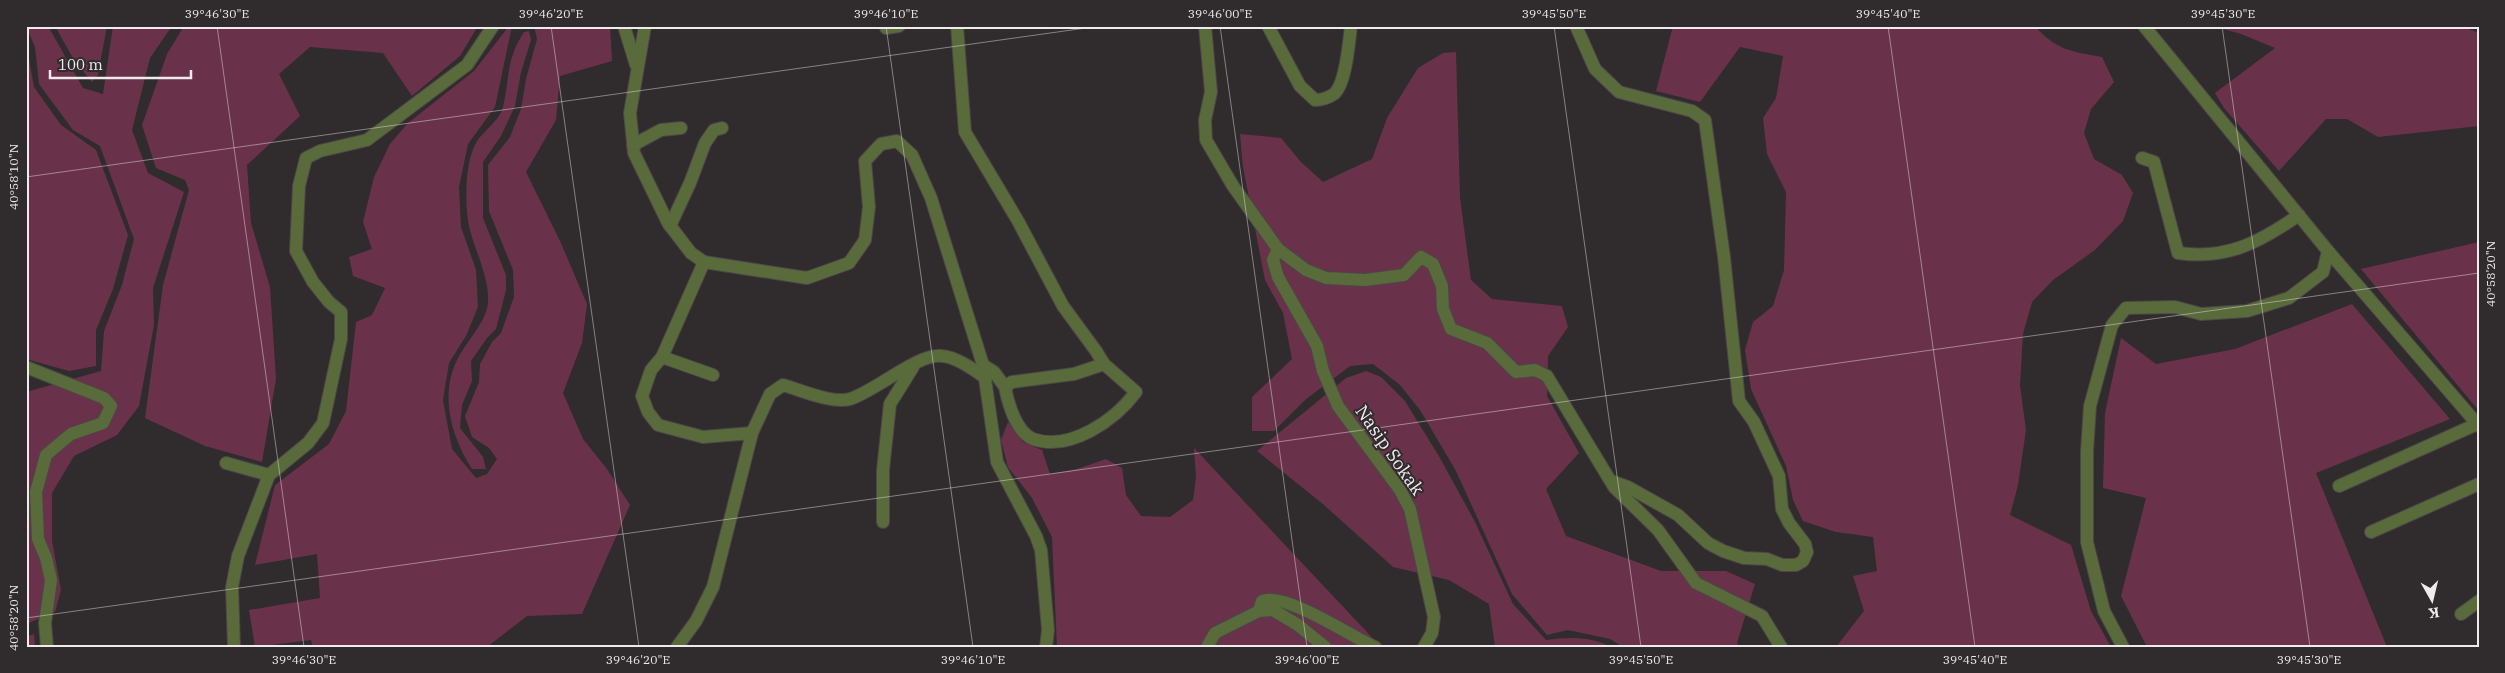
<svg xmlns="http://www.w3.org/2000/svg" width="2505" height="673" font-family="'IBM Plex Serif',serif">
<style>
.green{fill:#6a324a}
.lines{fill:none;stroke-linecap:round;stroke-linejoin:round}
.minor-casing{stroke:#4b4648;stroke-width:14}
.minor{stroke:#596a3b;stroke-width:12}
.ticks{fill:none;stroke:#efebec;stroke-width:1;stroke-opacity:0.45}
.labels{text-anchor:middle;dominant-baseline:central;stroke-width:4;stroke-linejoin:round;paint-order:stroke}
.street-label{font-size:18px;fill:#efebec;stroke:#302b2d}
.neatline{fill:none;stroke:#efebec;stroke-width:2}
.ticks-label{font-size:12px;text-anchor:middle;fill:#efebec}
</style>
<rect width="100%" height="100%" fill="#302b2d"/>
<g class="green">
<polygon points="26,26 48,26 83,88 103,94 113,26 172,26 150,58 132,130 148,173 184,192 153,288 154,325 139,406 117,435 74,456 52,493 52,541 61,590 55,612 26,624 26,392 101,371 104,331 122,285 134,239 100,146 73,130 39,84 35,47"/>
<polygon points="55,26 107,26 98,75 92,82 74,60"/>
<polygon points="184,26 478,26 460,56 412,96 383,53 310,47 279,74 300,116 247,165 251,223 270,287 276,379 262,462 205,446 145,418 163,285 189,190 185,180 156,168 142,125 167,54"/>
<polygon points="509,26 512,26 495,107 468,144 459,187 461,227 476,270 478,307 466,336 449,363 443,400 452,449 476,478 487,474 497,459 489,448 472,437 465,416 479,382 480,364 492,342 501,333 514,297 513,270 489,211 488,165 510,137 521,109 526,79 537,39 534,26 610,26 612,61 560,76 556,120 526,172 560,241 587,304 582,343 563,393 583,439 607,469 630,505 582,614 527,616 487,647 313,647 311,640 255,647 249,610 320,598 317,554 255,565 275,485 329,444 346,411 356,322 372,315 385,288 353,276 349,257 372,249 363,222 374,177 390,144 408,123 474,71"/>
<path d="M1673,26H2035C2055,50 2074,52 2102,57L2114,82L2091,109L2084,133L2094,159L2122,175L2133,193L2123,221L2095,250L2053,280L2032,302L2023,334L2020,385L2026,430L2018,485L2010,515L2071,545L2091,611L2111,647H1836L1864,611L1853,576L1877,571L1873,537L1836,532L1803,521L1793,500L1786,466L1751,389L1745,350L1753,322L1773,306L1784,270L1786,192L1767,154L1763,118L1776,98L1783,56L1740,47L1700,102L1656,91Z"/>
<polygon points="2213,26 2461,26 2479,33 2479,126 2378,137 2347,119 2326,119 2279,171 2224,108 2215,93 2275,48 2241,34"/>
<path d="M529,31L531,40L521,72L515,106L501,136L483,162V218L506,275V290L496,329L487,338L471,361L472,381L462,405L460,428L483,457L486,469H472C451,437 439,394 458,358C467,341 487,321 488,302C490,277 472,245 468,221C465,200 465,162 476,143C483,131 500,120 503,107C510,77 506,59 524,32Z"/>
<polygon points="26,42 34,87 61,125 96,150 128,235 113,289 96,330 96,366 69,371 26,359"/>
<polygon points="1456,52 1460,198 1471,280 1492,299 1562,306 1568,327 1548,356 1547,396 1579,453 1546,489 1566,536 1661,571 1726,571 1755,584 1737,643 1739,647 1623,647 1610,639 1568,630 1547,635 1512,594 1456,471 1420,410 1400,385 1373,364 1350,366 1305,400 1274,431 1252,431 1252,397 1292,359 1283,313 1265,280 1243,167 1240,134 1281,138 1301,162 1323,182 1372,159 1387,118 1418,68 1443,53"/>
<polygon points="2479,242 2479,411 2361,269"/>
<polygon points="2352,304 2450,419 2316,473 2387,647 2147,647 2121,596 2146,498 2103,488 2105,413 2121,338 2156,364 2235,349"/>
<path d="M1366,371L1381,377L1405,401L1440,458L1475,522L1513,604L1546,640C1568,637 1591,636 1611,647H1495L1489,604L1449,580L1393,567L1324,505L1257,451L1346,378Z"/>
<polygon points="1008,422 1023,442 1042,450 1050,474 1077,469 1106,459 1122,468 1126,495 1141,516 1170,517 1193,500 1196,478 1194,448 1381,647 1057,647 1052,537 1032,498 1008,467 1001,440"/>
<polygon points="34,634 35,647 26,647 26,637"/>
</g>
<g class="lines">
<g class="minor-casing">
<g id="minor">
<polyline points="624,26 636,65"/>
<polyline points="645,26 630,113 634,153 668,223 691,253 704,262 807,278 849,263 865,240 869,207 865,161 881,144 897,141 912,155 931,198 983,365 997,462 1036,536 1041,550 1048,630 1046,647"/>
<polyline points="957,26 965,132 1018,221 1063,306 1096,351 1104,364"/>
<polyline points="1205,26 1211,92 1205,120 1206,140 1233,186 1278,249 1273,260 1278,277 1317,346 1323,371 1338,406 1400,490 1410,509 1434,617 1432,633 1424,647"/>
<path d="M1268,26L1300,86L1315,100C1322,100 1328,98 1334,94C1346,84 1349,42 1351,26"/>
<polyline points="1576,26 1595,69 1619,92 1692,111 1705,120 1724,257 1739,401 1754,422 1779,476 1782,509 1789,523 1805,544 1807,552 1803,561 1796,565 1782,565 1767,559 1744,558 1723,551 1708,543 1678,515 1628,487 1611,481"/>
<polyline points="886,28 899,26"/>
<polyline points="633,145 661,130 681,128"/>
<path d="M2142,158L2154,162L2178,253C2227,260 2260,242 2299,215"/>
<polyline points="670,226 690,183 705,143 714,130 722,128"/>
<polyline points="1278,249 1306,270 1326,278 1365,280 1404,275 1421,257 1433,264 1442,286 1443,309 1451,329 1487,343 1516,372 1535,370 1547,376 1614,487 1658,530 1696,583 1762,616 1781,647"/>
<polyline points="2328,251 2479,426"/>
<polyline points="662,357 713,375"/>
<path d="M983,365L994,372L1005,387L1012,382L1074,374L1104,364L1136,392C1115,420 1070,452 1033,439C1016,432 1008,403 1005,387"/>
<polyline points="26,367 104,398 111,406 103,423 71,434 46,455 36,492 38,539 46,558 51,580 45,623 47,647"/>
<path d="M752,433L770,394L783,385C801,390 832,404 850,399C876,391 918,353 942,356C957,357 974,370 986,378"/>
<polyline points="226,463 269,475"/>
<polyline points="2339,486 2477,424"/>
<polyline points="883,522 883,470 890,404 913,367"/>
<polyline points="2371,532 2479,484"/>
<path d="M1259,611L1262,601C1286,592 1350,636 1375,647"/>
<polyline points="2461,614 2479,601"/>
<polyline points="234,647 232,587 238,556 269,475 308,443 323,423 341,339 341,312 329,302 313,282 296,251 299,186 306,158 320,151 367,140 467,65 493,26"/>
<polyline points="677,647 696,621 713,587 752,433 703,437 658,425 648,412 642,396 651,370 662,357 704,262"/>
<polyline points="1207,647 1215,633 1259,611 1273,610 1298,625 1325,647"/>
<polyline points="2123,647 2104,611 2087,542 2087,451 2090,406 2112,325 2126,308 2175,307 2201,314 2247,311 2289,298 2323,272 2328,251 2144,26"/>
</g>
</g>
<use href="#minor" class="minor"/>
</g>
<path class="ticks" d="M217,26L304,647M551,26L639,647M886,26L973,647M1220,26L1307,647M1554,26L1641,647M1888,26L1975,647M2222,26L2310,647M26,177L1100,26M26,618L2479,273"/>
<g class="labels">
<g class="street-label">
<text transform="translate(1390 450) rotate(55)">Nasip Sokak</text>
</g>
</g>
<rect width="2505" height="673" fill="none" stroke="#302b2d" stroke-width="55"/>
<g transform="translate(2432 600) rotate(172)" stroke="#302b2d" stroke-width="4" paint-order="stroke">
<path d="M0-4L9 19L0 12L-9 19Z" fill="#efebec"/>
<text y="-8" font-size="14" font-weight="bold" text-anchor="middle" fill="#efebec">K</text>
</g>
<path d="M50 70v8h141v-8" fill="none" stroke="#efebec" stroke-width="2.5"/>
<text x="58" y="70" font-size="15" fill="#efebec" stroke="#302b2d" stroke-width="4" paint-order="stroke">100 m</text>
<rect x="28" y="28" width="2450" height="618" class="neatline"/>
<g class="ticks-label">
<text x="217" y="18">39°46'30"E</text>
<text x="551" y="18">39°46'20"E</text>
<text x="886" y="18">39°46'10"E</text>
<text x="1220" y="18">39°46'00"E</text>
<text x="1554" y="18">39°45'50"E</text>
<text x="1888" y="18">39°45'40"E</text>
<text x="2223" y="18">39°45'30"E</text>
<text transform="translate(14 177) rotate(-90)" y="4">40°58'10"N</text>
<text transform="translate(2491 274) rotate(-90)" y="4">40°58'20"N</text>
<text transform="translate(14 618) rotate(-90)" y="4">40°58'20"N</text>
<text x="304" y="664">39°46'30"E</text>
<text x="638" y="664">39°46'20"E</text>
<text x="973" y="664">39°46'10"E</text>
<text x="1307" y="664">39°46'00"E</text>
<text x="1641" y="664">39°45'50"E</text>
<text x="1975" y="664">39°45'40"E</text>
<text x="2309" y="664">39°45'30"E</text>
</g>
</svg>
